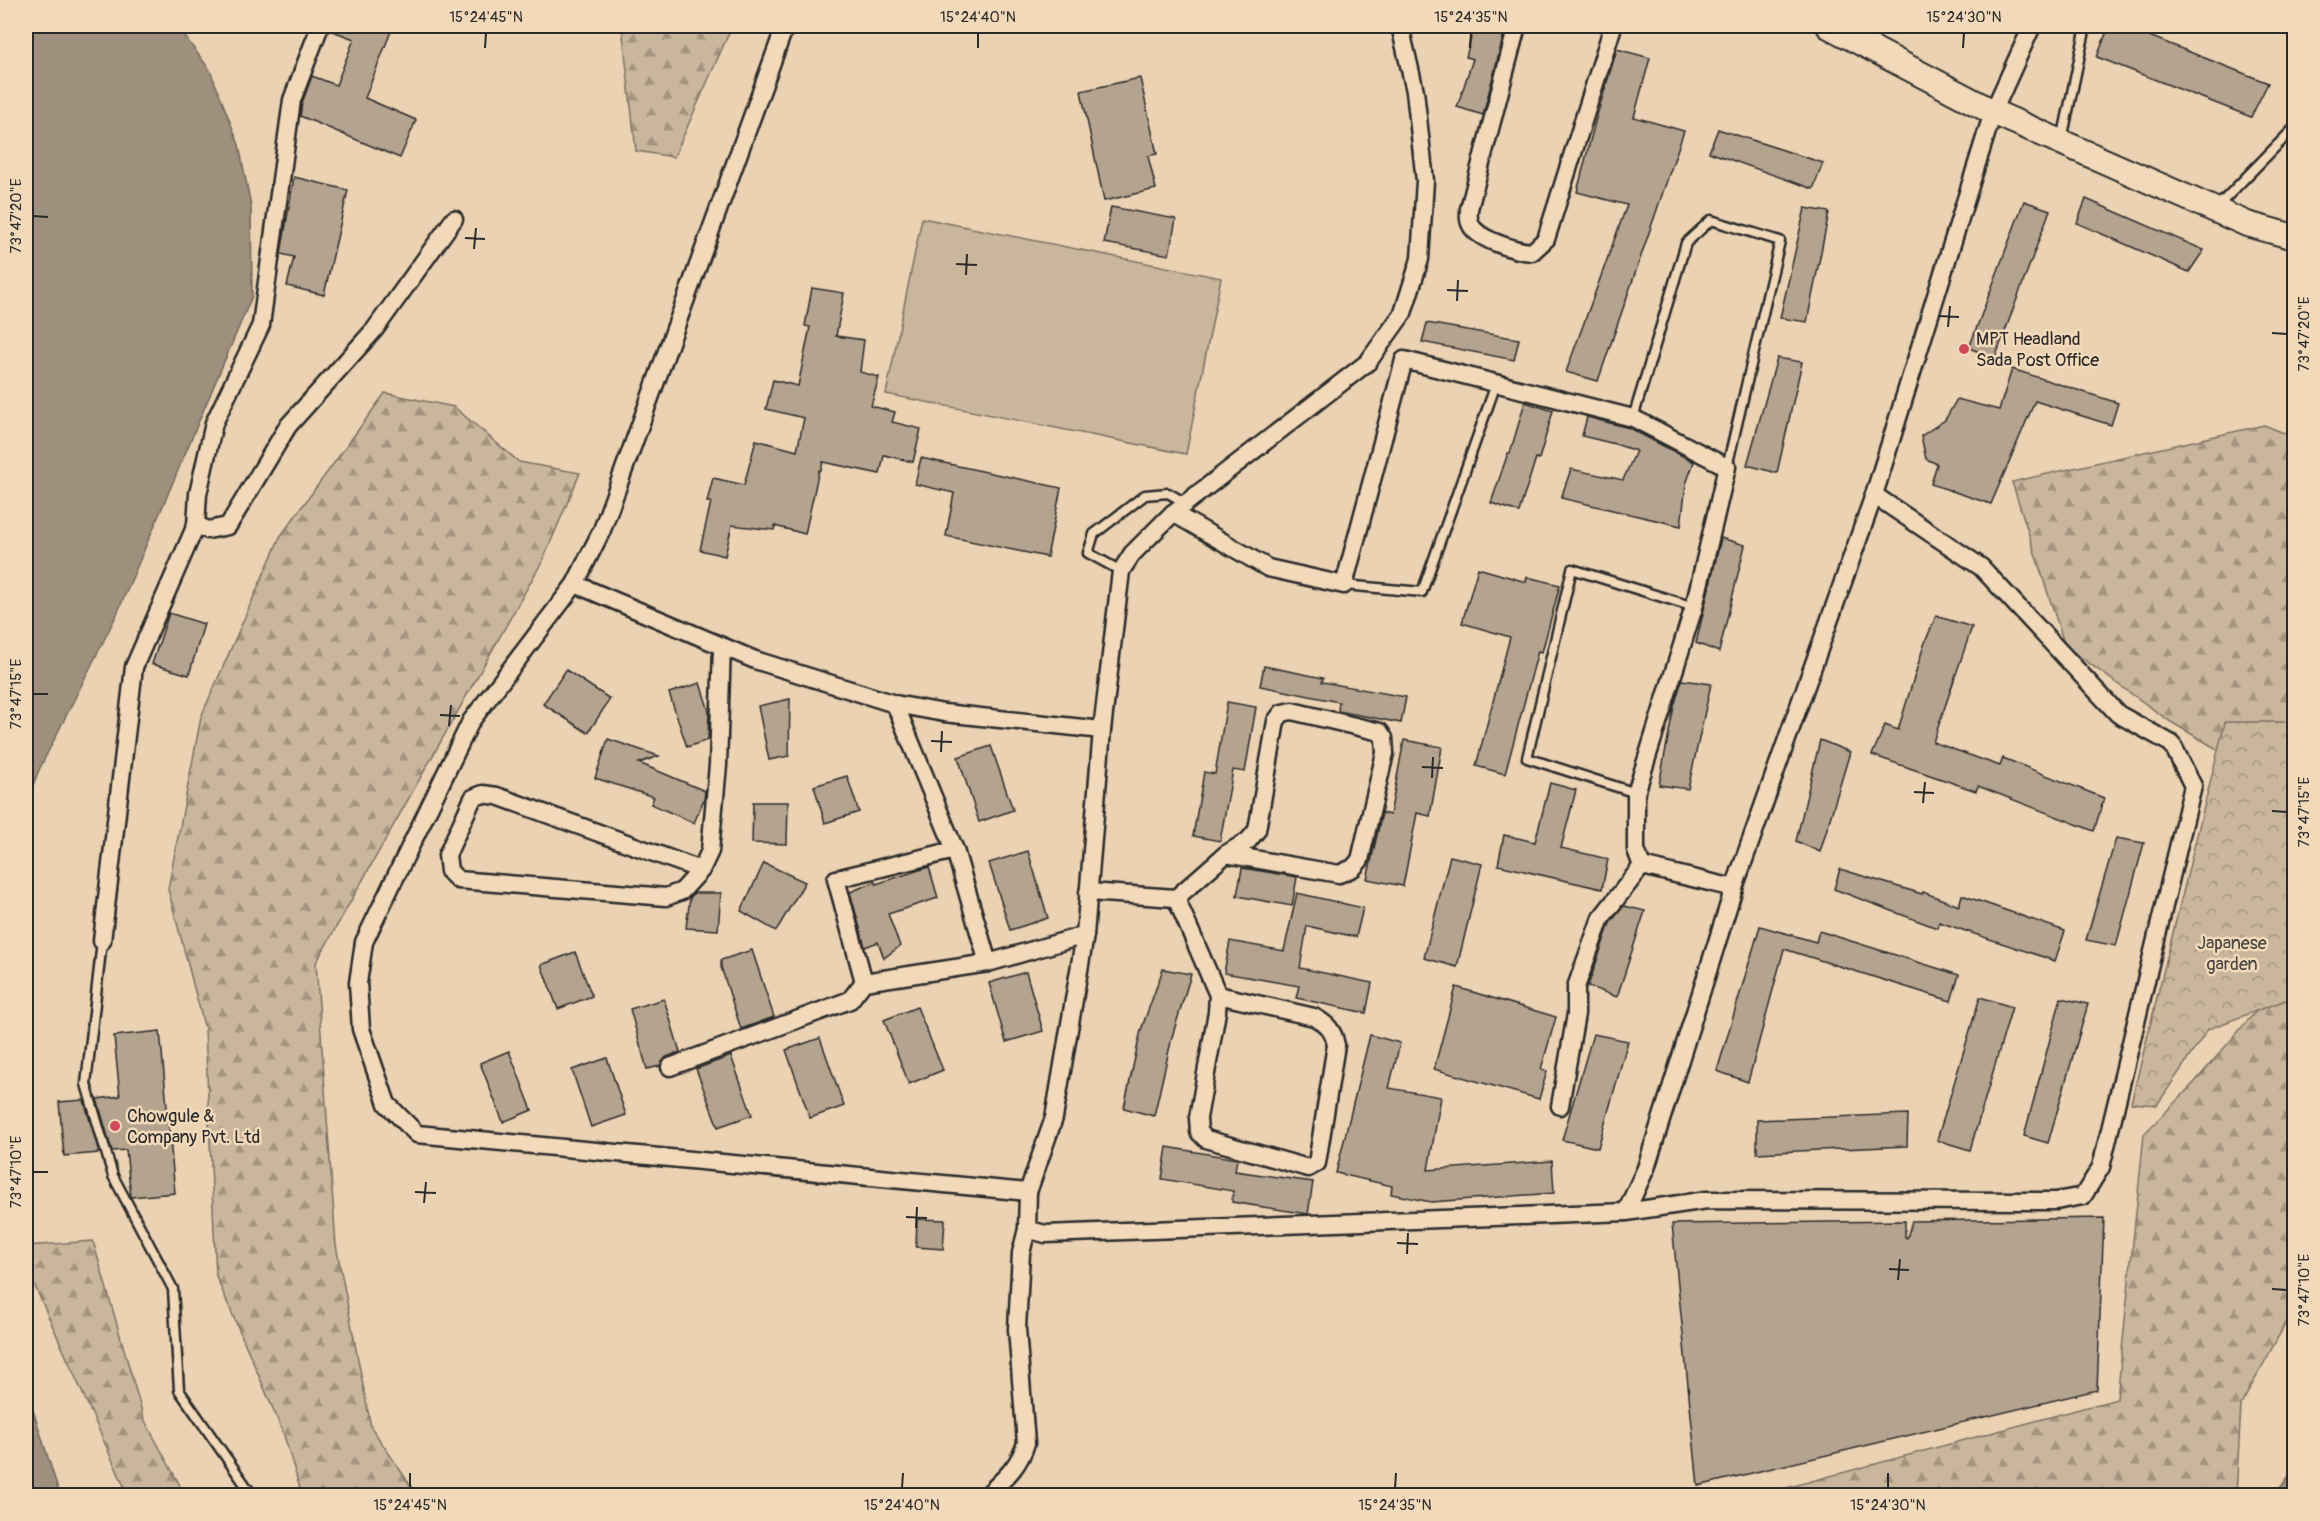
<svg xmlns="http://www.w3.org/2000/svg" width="2320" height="1521" font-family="Pangolin,sans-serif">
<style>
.forest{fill:url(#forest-firs);stroke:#7a7064;stroke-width:1.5}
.park{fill:url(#park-crowns);stroke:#7a7064;stroke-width:1.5}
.pitch{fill:#cab69c;stroke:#7a7064;stroke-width:1.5}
.water{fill:#9e907d;stroke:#70685c;stroke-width:1.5}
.building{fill:#b4a38e;stroke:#2b2b2b;stroke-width:1.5}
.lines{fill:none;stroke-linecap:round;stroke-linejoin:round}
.lane-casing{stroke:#2b2b2b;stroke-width:13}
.street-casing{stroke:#2b2b2b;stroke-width:21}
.secondary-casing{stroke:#2b2b2b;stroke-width:28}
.lane{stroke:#f2d9b9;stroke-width:8}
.street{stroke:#f2d9b9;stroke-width:16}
.secondary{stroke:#f2d9b9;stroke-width:24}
.ticks{fill:none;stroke:#2b2b2b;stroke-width:2}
.poi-dot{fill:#d1495b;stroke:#f2d9b9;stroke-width:2}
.labels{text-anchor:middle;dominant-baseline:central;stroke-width:5;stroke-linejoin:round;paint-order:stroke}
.poi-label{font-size:18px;fill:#2b2b2b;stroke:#f2d9b9;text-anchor:start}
.park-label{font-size:18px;fill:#4b4742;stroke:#f2d9b9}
.neatline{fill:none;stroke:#2b2b2b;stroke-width:2}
.ticks-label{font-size:15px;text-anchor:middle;fill:#2b2b2b}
</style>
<defs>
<pattern id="forest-firs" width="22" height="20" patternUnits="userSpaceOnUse" patternTransform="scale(1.5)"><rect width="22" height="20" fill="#cab69c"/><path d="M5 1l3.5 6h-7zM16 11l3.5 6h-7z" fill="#a4947f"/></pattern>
<pattern id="park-crowns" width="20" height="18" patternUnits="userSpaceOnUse" patternTransform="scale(1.5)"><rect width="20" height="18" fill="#cab69c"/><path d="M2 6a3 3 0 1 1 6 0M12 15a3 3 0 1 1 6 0" fill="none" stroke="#a4947f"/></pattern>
</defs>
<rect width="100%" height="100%" fill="#ead2b3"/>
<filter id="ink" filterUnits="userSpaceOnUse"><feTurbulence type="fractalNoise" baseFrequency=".0167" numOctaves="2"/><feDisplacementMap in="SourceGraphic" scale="12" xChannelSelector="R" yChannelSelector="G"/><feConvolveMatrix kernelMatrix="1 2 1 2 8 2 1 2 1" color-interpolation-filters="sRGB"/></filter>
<g filter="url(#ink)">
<g class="forest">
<polygon points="622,26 732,26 674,157 636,151"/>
<polygon points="385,393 454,407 519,462 580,473 543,560 316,963 336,1245 371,1427 417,1495 302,1495 283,1432 216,1276 205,1029 168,889 201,717 280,537"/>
<polygon points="2264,425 2294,437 2294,788 2280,786 2171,722 2065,646 2012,482"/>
<polygon points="2294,978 2294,1308 2241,1405 2236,1495 1756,1496 2117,1399 2144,1134 2194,1083 2282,981"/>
<polygon points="93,1241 144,1419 185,1495 128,1495 26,1266 26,1246"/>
</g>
<polygon class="park" points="2225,722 2294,722 2294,997 2208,1029 2157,1105 2131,1103"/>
<polygon class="pitch" points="922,218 1221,278 1186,454 886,394"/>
<g class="water">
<polygon points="26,26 177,26 210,70 239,145 251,206 252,296 117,614 39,770 26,803"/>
<polygon points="26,1388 58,1489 61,1495 26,1495"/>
<polygon points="2294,1469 2294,1495 2275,1495"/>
</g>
<g class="building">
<polygon points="330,26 393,26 365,98 416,120 400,158 300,116 302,103 312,76 336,85 354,39 330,30"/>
<polygon points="1474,26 1506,26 1483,115 1457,107 1473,59 1466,57"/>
<polygon points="2109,26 2124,26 2268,83 2251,117 2097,57"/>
<polygon points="1617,49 1650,58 1634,117 1684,131 1598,381 1566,372 1627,205 1577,192 1595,122"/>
<polygon points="1140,78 1157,154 1148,156 1156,189 1104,201 1081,91"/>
<polygon points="1718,129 1823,163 1813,189 1709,152"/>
<polygon points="294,177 348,190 324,295 287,286 294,257 281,254"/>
<polygon points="2086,199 2204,250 2189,272 2077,223"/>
<polygon points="2024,201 2050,210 1995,358 1969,348"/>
<polygon points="1111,207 1176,219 1169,255 1104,243"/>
<polygon points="1805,208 1829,212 1807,322 1780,318"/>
<polygon points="812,288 844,293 836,336 864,340 860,372 879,377 871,406 895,412 892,422 921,429 913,462 884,455 880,474 823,462 821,470 819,470 805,534 775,526 774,530 732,525 725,556 700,550 711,502 707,502 713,478 744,485 756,440 797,451 804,418 766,409 773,380 798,386 810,327 805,326"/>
<polygon points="1427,323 1519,339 1514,360 1422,342"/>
<polygon points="1777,358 1802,362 1777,473 1747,465"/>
<polygon points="2012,369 2118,403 2111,425 2035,401 1991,504 1931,484 1937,464 1926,459 1921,436 1945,420 1957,399 1999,410"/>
<polygon points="1525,402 1553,411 1539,459 1536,458 1519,512 1491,503 1508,453 1510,453"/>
<polygon points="1587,417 1629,428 1694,462 1686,484 1681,526 1561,498 1571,469 1623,480 1636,451 1615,444 1582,436"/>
<polygon points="921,458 1061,488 1047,557 946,536 954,493 915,484"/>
<polygon points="1721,538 1745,545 1719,652 1696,643"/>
<polygon points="1478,568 1526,582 1527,577 1560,585 1542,652 1538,651 1505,774 1476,766 1510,637 1462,623"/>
<polygon points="169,613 204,624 189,675 152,664"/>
<polygon points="1936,616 1972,627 1933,742 2000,766 2003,758 2104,798 2094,831 1978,786 1976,791 1872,755 1885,725 1898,730 1924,645"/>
<polygon points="1264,666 1323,678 1322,682 1406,697 1401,723 1338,711 1339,702 1260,686"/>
<polygon points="566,670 610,699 588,733 543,704"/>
<polygon points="1682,680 1711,684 1688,789 1659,785 1674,706"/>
<polygon points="700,683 709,711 708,740 687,747 669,693"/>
<polygon points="790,699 789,756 769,760 758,706"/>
<polygon points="1227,702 1256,707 1245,772 1233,770 1220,841 1193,836 1204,772 1215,774"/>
<polygon points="608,739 659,756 639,763 705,791 704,799 694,823 651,804 654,797 595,778"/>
<polygon points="1404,740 1442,747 1430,816 1417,813 1403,886 1367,879 1382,813 1390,815"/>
<polygon points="1820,740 1850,752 1820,852 1796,841"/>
<polygon points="991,746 1013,810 979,822 958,757"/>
<polygon points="847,776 859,812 825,823 814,786"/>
<polygon points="1550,783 1576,790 1561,848 1608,859 1602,889 1498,865 1504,835 1535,842"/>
<polygon points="753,802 788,802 787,844 752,843"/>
<polygon points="2116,838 2144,843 2116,946 2086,940"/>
<polygon points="1028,851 1048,918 1010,930 989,863"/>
<polygon points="1450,856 1482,864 1457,967 1424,958"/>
<polygon points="764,863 805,882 776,931 741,911"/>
<polygon points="929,867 938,898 888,914 900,946 884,958 878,942 865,947 850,892 875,882 876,884"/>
<polygon points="1242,868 1297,877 1292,906 1237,896"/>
<polygon points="1840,869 1922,894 1923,892 1959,906 1962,895 2065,931 2055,961 1939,922 1937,928 1834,889"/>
<polygon points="694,893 721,893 718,930 686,928 690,898"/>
<polygon points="1297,893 1363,908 1356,937 1307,926 1300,968 1372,983 1366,1013 1296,998 1299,986 1224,973 1230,941 1284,951"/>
<polygon points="1624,906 1645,911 1617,997 1588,986 1610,923"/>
<polygon points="1760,926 1816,942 1819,931 1959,975 1951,1001 1784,949 1748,1082 1717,1071"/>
<polygon points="752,950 774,1017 741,1029 721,967 721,960"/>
<polygon points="575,952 592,996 558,1009 541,965"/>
<polygon points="1163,969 1191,974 1172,1037 1154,1116 1124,1108 1141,1030"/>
<polygon points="1026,972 1043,1031 1006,1042 989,983"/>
<polygon points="1456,987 1556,1017 1541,1069 1547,1071 1539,1099 1434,1069"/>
<polygon points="1980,997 2012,1007 1970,1150 1937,1140"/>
<polygon points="2061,998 2088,1004 2048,1143 2024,1136"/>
<polygon points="664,999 680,1052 666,1057 660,1066 647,1069 630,1009"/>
<polygon points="917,1007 943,1070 909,1084 884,1020"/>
<polygon points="160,1031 175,1193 131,1197 126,1150 112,1151 97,1099 120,1096 114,1036"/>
<polygon points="1593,1034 1628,1041 1598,1148 1562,1140"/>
<polygon points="1370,1035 1400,1043 1389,1088 1441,1097 1428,1170 1552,1161 1554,1193 1431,1202 1391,1194 1392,1186 1336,1173"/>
<polygon points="820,1038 844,1106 810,1118 786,1050"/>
<polygon points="509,1051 532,1110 503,1122 480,1063"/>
<polygon points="731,1056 752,1115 718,1127 696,1069"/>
<polygon points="607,1058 626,1115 591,1127 572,1070"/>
<polygon points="84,1100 99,1153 64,1156 59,1102"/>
<polygon points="1908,1114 1907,1146 1757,1153 1757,1120"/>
<polygon points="1167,1147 1237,1159 1235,1171 1313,1182 1308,1214 1232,1202 1233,1191 1162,1179"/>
<polygon points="2104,1218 2097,1390 1698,1486 1672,1224 1905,1221 1905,1237 1907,1238 1912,1221"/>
<polygon points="917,1219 945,1220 943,1249 916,1247"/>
</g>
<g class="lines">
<g class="lane-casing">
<g id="lane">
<polyline points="2291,26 2294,33"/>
<polyline points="2062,140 2086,26"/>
<polyline points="2217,207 2294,128"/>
<polyline points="1633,418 1686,243 1711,220 1780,241 1727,467"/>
<polyline points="1121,571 1088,553 1094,534 1145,495 1168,493 1186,503"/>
<polyline points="1344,585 1422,592 1496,384"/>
<polyline points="1636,793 1527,758 1572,569 1694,607"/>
<polyline points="102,941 86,1084 113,1176 173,1289 179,1390 253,1496"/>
</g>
</g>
<g class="street-casing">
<g id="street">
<polyline points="320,26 292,100 261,325 214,423 198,494 196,525 208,530 228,526 288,426 375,329 454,219"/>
<polyline points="785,26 602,530 575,584 471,721 364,942 358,983 361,1029 387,1104 417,1134 1028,1192"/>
<path d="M1517,26L1469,209C1469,213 1468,219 1470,223C1475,239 1516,251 1532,252L1546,239L1613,26"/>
<polyline points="1173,513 1268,568 1344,585 1404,360 1633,418 1727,467 1694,607 1636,793 1636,850 1642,866"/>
<polyline points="575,584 755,660 895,704"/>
<polyline points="1642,866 1734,888"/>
<polyline points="701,870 497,796 483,794 473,798 447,855 449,871 458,880 666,897 682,891 701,870 710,851 718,765 722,647"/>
<polyline points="1088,892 1176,898 1226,854 1248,841 1257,830 1276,721 1282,713 1292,711 1380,732 1384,738 1385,753 1360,860 1353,868 1339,874 1226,854"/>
<path d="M1176,898L1218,995L1217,1012L1198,1118L1199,1132L1206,1139L1308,1168L1317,1163L1336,1045C1333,1030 1327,1024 1314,1017L1218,995"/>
<polyline points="102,941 134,667 196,525"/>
<polyline points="988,963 955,850 895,704 944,713 1102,730"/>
<polyline points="864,982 836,879 955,850"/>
<polyline points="670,1067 850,1000 864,982 988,963 1085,935"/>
<polyline points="1560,1106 1576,1014 1576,987 1601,918 1642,866"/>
<polyline points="1626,1212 1646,1168 1734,888 1874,495 1993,112 2032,26"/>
<polyline points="1027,1229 1045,1234 1626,1212 1707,1200 2056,1201 2083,1196 2101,1167 2193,786 2172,744 2118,714 1981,567 1874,495"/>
<path d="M986,1496C1004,1479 1019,1467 1026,1443L1017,1329L1021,1253L1027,1229L1028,1192L1054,1118L1085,935L1102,730L1121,571L1132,554L1173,513L1368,362L1403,313L1420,259L1425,181L1415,91L1400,26"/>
</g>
</g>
<g class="secondary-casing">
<polyline id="secondary" points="1829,26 1993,112 2247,224 2294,237"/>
</g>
<use href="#lane" class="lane"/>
<use href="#street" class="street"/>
<use href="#secondary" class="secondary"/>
</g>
</g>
<path class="ticks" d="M485,48L486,33M978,48V33M1470,48L1471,33M1963,48L1964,33M33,216L48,217M465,238L485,239M474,249L476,228M956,264L977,265M966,275L967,254M1447,290L1468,291M1457,301L1458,280M1938,316L1959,317M1948,327L1950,306M2272,333L2287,334M33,694H48M440,715L460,716M449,726L451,705M931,741L952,742M941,752L942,731M1422,767L1443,768M1432,778L1433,757M1914,792L1934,793M1923,803L1925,782M2272,811L2287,812M33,1172H48M415,1192L436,1193M424,1203L426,1182M906,1217L927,1218M916,1228L917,1207M1397,1243L1418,1244M1407,1254L1408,1233M1889,1269L1909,1270M1898,1280L1900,1259M2272,1289L2287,1290M410,1488V1473M902,1488L903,1473M1395,1488L1396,1473M1888,1488V1473"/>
<g class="poi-dot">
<circle cx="1964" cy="349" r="6"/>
<circle cx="115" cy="1126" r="6"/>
</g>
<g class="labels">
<g class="poi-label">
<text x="1976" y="339">MPT Headland<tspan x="1976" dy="21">Sada Post Office</tspan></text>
<text x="127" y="1116">Chowgule &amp;<tspan x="127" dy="21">Company Pvt. Ltd</tspan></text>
</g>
<g class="park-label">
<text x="2232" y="943">Japanese<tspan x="2232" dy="21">garden</tspan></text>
</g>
</g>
<rect width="2320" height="1521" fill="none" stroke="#f2d9b9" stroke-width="66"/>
<rect x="33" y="33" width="2254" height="1455" class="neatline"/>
<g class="ticks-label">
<text x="486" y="22">15°24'45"N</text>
<text x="978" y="22">15°24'40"N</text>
<text x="1471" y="22">15°24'35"N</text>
<text x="1964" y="22">15°24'30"N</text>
<text transform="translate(16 216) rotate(-90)" y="5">73°47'20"E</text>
<text transform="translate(2304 334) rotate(-90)" y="5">73°47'20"E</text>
<text transform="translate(16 694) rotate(-90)" y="5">73°47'15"E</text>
<text transform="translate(2304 812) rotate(-90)" y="5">73°47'15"E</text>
<text transform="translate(16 1172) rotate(-90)" y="5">73°47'10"E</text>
<text transform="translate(2304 1290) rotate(-90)" y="5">73°47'10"E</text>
<text x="410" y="1510">15°24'45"N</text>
<text x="902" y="1510">15°24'40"N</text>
<text x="1395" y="1510">15°24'35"N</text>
<text x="1888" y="1510">15°24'30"N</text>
</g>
</svg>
